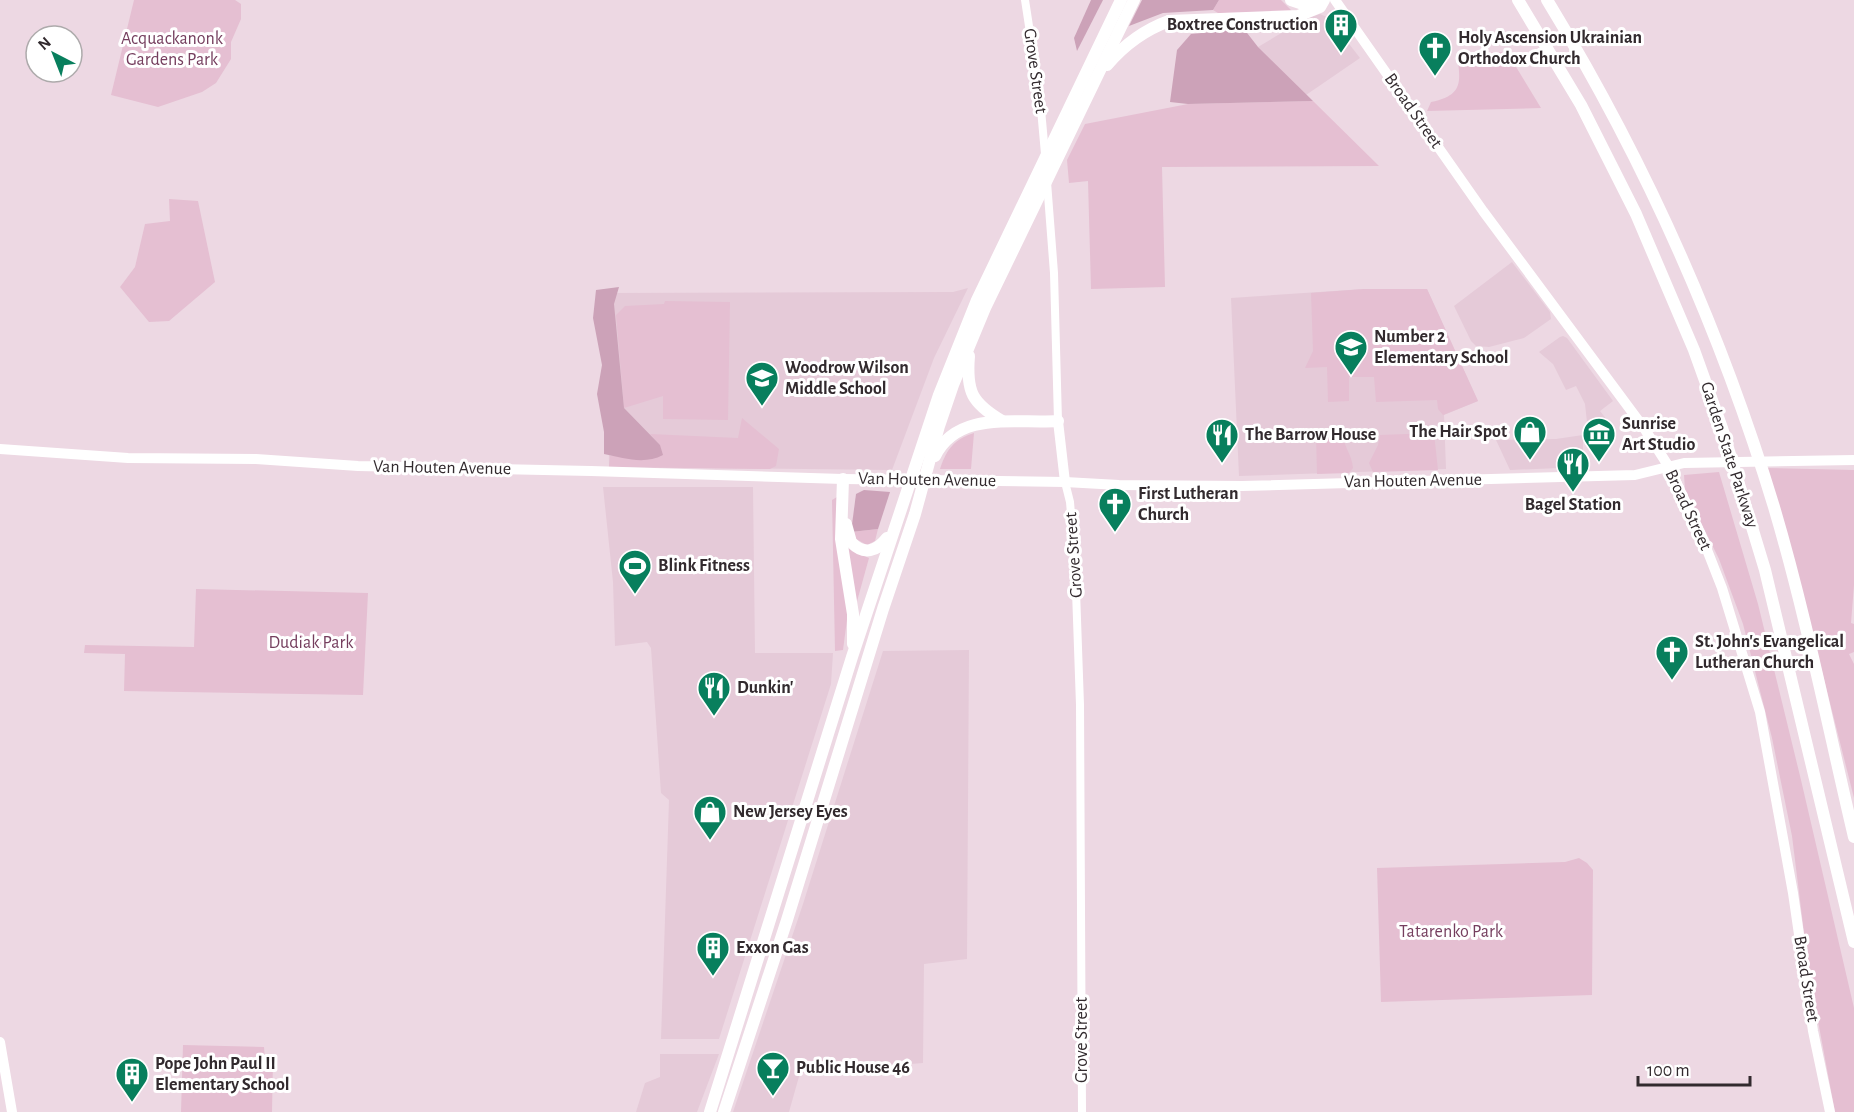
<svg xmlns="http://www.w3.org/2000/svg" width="1854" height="1112" font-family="'Alegreya Sans',sans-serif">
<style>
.built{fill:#e5cad8}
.green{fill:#e5bfd2}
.forest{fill:#cca2b8}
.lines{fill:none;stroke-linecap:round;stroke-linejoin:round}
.minor{stroke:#fff;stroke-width:8}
.major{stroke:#fff;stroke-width:10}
.highway{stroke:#fff;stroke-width:12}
.labels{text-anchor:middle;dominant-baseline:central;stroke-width:6;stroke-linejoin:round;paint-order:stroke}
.poi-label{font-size:18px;font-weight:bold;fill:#322a2e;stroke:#fff;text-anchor:start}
.park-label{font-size:18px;fill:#753e5e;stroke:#fff}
.street-label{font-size:18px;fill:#322a2e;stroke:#fff}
</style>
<rect width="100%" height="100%" fill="#edd8e3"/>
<g class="built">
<polygon points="1320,14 1329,18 1360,58 1306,95 1258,47 1305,19"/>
<polygon points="1512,262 1550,312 1551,319 1524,338 1489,347 1476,346 1471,341 1454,306"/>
<polygon points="968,288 934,358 892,470 609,467 607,293 953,292"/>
<polygon points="1364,289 1427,289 1478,401 1444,415 1446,469 1239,476 1231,298"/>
<polygon points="1563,336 1567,338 1613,401 1600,411 1614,429 1588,431 1585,404 1576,386 1566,390 1553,364 1539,352 1560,337"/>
<polygon points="1583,435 1583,467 1510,470 1496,440 1556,439"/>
<polygon points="603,487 753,487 755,653 833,653 831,684 719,1039 661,1039 669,800 661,793 651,648 647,642 615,646 613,582"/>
<polygon points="969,650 967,959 924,964 923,1063 800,1073 789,1112 733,1112 803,904 883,651"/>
<polygon points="660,1054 719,1054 697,1112 636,1112 645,1083 660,1077"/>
</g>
<g class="green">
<polygon points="134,0 235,0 241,4 241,19 231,42 231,59 216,83 202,92 158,107 111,95"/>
<polygon points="1219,0 1281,0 1293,12 1218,13 1213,10"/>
<path d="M1507,52L1541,108L1427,111L1431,102C1463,95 1461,83 1457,54Z"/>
<polygon points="1313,101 1379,166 1162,167 1165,287 1091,289 1088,181 1069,183 1067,160 1085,124 1188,104"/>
<polygon points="169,199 198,201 215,282 169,321 149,322 120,287 135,267 145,224 170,221"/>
<polygon points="1364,289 1427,289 1478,401 1443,415 1438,409 1437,400 1376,402 1374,377 1349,377 1349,401 1328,402 1327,367 1305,368 1313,351 1311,293"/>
<polygon points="665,301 730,302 728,420 663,419 663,396 624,408 616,315 625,306 664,304"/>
<polygon points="742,418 779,449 776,466 770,469 609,467 610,456 660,445 650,434 738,438"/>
<path d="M974,433L971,469H940C946,450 954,439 974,433Z"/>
<polygon points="1434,433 1438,470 1373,472 1369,463 1378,445 1380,435"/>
<path d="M1316,435L1343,436C1345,449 1352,455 1353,468L1349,473L1317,474Z"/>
<polygon points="1766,468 1854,470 1854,585 1851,623 1854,624 1854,652 1849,654 1854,664 1854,798 1797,572"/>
<polygon points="1719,472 1758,604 1801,780 1854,1008 1854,1112 1835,1112 1809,973 1792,836 1772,738 1743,624 1719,559 1685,490 1684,475"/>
<polygon points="837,497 848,612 843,650 835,651 832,500"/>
<polygon points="878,529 875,541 867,545 856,539 851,532"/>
<polygon points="847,548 869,558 856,605"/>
<polygon points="196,589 368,593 363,695 124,691 125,654 84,653 85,645 194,647"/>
<polygon points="1579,858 1587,863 1593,870 1592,995 1381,1002 1377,868 1565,862"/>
<polygon points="183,1045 264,1047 265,1059 273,1059 272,1112 181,1112"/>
</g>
<g class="forest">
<polygon points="1091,0 1103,0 1077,51 1074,38"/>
<polygon points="1142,0 1219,0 1213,10 1163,13 1129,26"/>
<polygon points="1244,29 1258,47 1313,101 1188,104 1170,102 1177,50 1191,34"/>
<path d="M619,287L614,304L624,408L660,445L663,455C644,465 624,458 604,454V432L597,394L602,365L593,318L596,290Z"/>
<polygon points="864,490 890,492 878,529 851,532 856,494"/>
</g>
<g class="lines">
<g class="minor">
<polyline points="1025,0 1040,98 1045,154"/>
<polyline points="1047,182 1054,273 1058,421"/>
<polyline points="1065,482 1070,502 1075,562 1080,705 1082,1112"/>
</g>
<g class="major">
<polyline points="1335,0 1483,211 1644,428 1669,467 1702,537 1722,588 1760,712 1793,893 1813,1031 1830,1112"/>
<polyline points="1058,421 1065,482"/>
<polyline points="0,449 128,458 256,459 358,466 591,471 843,479 1065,482 1119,485 1242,486 1635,475 1684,463 1854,460"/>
<polyline points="0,1042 12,1112"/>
</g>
<g class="highway">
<polyline points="1291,0 1303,4 1318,0"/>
<polyline points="1518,0 1581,105 1636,214 1694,350 1722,428 1765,570 1854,942"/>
<path d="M1547,0C1644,159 1720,329 1774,507C1806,615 1828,727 1854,837"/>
<path d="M1107,65C1124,45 1144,30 1169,21L1298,16L1320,7L1324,0"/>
<path d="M969,356C966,392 972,403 1002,421"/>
<path d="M935,456C958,410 1015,424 1058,421"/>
<polyline points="843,479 841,539 853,614 853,644"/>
<path d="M846,524L851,542C864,556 877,551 887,538"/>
<polyline points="710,1112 852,657 939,395 977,300 1121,0"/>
<polyline points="724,1112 787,920 883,609 915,514 939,426 953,385 985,308 1134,0"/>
</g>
</g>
<defs>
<g id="building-pin" transform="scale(1.725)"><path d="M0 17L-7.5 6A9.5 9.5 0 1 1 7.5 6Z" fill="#087f5d" stroke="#fff"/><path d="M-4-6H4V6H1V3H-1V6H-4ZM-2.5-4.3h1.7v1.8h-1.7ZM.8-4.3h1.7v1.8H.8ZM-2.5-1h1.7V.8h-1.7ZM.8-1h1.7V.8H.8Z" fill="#fff"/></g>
<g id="church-pin" transform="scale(1.725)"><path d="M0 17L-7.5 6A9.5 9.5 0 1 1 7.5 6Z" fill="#087f5d" stroke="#fff"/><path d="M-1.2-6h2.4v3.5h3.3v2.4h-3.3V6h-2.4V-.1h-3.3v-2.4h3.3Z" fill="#fff"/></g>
<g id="school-pin" transform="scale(1.725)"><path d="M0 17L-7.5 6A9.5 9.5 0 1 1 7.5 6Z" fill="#087f5d" stroke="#fff"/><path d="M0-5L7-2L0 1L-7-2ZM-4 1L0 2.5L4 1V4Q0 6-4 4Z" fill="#fff"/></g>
<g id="shop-pin" transform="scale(1.725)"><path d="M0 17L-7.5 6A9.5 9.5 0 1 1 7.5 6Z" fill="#087f5d" stroke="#fff"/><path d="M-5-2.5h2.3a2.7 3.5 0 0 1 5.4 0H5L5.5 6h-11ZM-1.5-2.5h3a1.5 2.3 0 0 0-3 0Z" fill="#fff"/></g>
<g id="museum-pin" transform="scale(1.725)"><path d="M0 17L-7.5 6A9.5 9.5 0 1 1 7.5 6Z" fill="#087f5d" stroke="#fff"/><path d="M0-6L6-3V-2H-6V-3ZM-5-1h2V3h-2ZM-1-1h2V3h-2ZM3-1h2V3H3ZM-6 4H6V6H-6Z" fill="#fff"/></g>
<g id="restaurant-pin" transform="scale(1.725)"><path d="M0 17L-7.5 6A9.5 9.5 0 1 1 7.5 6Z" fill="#087f5d" stroke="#fff"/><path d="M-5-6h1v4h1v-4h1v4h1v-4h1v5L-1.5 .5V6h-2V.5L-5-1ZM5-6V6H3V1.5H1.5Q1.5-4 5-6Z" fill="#fff"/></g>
<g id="stadium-pin" transform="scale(1.725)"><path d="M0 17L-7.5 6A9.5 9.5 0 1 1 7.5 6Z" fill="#087f5d" stroke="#fff"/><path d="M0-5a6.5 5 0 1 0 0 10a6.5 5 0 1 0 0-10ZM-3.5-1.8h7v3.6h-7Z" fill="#fff"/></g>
<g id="bar-pin" transform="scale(1.725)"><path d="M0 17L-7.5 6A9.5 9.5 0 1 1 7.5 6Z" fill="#087f5d" stroke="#fff"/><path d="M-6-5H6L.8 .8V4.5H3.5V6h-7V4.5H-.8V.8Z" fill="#fff"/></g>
</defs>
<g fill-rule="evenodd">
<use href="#building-pin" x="1341" y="25"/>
<use href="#church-pin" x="1435" y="48"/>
<use href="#school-pin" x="1351" y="347"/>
<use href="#school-pin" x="762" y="378"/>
<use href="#shop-pin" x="1530" y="432"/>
<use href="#museum-pin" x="1599" y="434"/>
<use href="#restaurant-pin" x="1222" y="435"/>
<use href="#restaurant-pin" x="1573" y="464"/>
<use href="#church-pin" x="1115" y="504"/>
<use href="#stadium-pin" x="635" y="566"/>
<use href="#church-pin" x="1672" y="652"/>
<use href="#restaurant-pin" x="714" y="688"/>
<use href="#shop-pin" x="710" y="812"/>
<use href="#building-pin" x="713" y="948"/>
<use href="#bar-pin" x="773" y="1068"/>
<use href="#building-pin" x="132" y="1074"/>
</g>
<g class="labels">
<g class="poi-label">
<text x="1318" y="25" text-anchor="end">Boxtree Construction</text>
<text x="1458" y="38">Holy Ascension Ukrainian<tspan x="1458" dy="21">Orthodox Church</tspan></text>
<text x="1374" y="337">Number 2<tspan x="1374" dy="21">Elementary School</tspan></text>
<text x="785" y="368">Woodrow Wilson<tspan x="785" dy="21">Middle School</tspan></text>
<text x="1622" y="424">Sunrise<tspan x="1622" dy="21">Art Studio</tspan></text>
<text x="1507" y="432" text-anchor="end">The Hair Spot</text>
<text x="1245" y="435">The Barrow House</text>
<text x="1138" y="494">First Lutheran<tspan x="1138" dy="21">Church</tspan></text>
<text x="1573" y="505" text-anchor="middle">Bagel Station</text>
<text x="658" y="566">Blink Fitness</text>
<text x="1695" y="642">St. John's Evangelical<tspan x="1695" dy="21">Lutheran Church</tspan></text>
<text x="737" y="688">Dunkin'</text>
<text x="733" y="812">New Jersey Eyes</text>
<text x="736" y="948">Exxon Gas</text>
<text x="155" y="1064">Pope John Paul II<tspan x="155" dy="21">Elementary School</tspan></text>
<text x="796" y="1068">Public House 46</text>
</g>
<g class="park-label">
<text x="172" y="39">Acquackanonk<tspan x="172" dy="21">Gardens Park</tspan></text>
<text x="311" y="643">Dudiak Park</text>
<text x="1451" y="932">Tatarenko Park</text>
</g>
<g class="street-label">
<text transform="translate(1035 71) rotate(82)">Grove Street</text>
<text transform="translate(1413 111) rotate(55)">Broad Street</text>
<text transform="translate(1729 455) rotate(72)">Garden State Parkway</text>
<text transform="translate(442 468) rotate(1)">Van Houten Avenue</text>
<text transform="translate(927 480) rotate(1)">Van Houten Avenue</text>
<text transform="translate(1413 481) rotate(-1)">Van Houten Avenue</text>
<text transform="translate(1688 510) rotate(65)">Broad Street</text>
<text transform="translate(1074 555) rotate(-94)">Grove Street</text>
<text transform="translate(1806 979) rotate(81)">Broad Street</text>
<text transform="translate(1082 1040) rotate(-90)">Grove Street</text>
</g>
</g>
<g transform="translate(54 54) rotate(318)"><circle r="28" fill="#ffffff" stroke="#adaaab" stroke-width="1.5"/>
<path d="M0-4.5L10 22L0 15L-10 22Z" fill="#087f5d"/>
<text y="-9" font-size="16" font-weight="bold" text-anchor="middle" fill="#322a2e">N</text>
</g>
<path d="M1638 1076v9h112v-9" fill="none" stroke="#322a2e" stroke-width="3"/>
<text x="1647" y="1076" font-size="18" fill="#322a2e" stroke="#ffffff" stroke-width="4.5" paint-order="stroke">100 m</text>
</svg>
